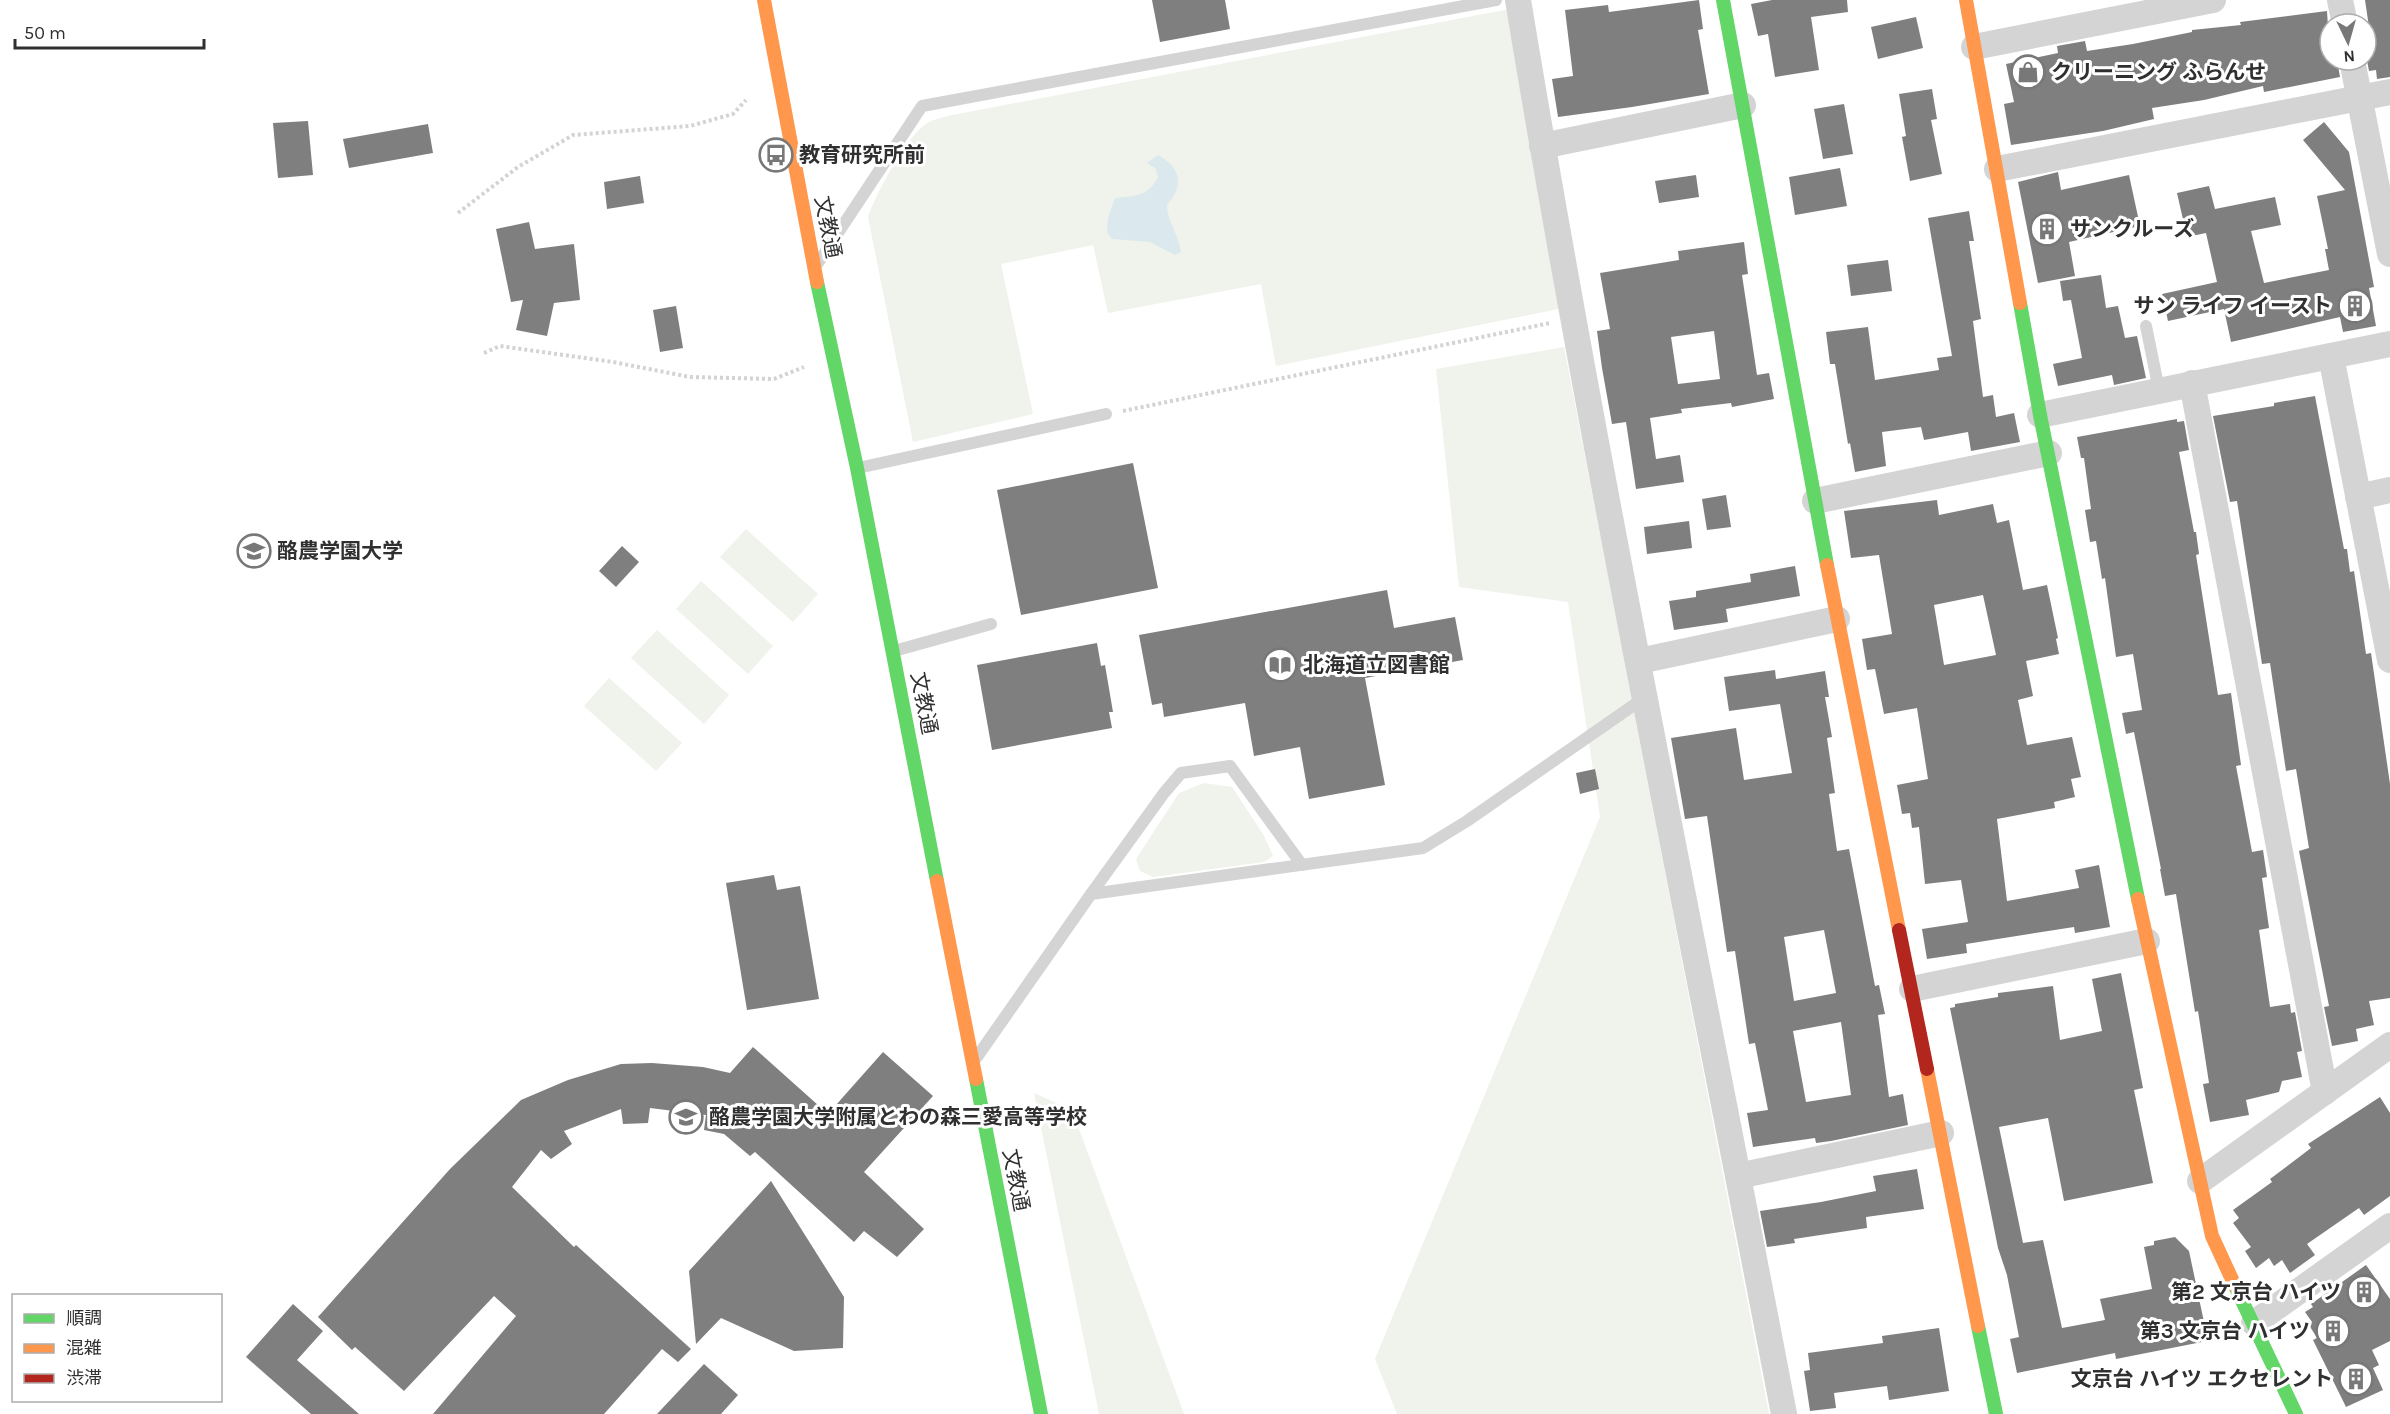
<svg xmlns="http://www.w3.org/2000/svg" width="2390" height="1414" font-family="Karla,'Noto Sans JP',sans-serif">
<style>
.green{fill:#f0f2ec}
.water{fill:#dbe9ee}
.building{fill:#7f7f7f;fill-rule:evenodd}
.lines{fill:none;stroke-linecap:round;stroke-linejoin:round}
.path{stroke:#d3d3d3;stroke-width:4;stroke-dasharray:3 3;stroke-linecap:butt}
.lane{stroke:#d4d4d4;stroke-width:12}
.street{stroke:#d4d4d4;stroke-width:26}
.fast{stroke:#63d668;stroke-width:14}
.slow{stroke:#ff974d;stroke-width:14}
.jam{stroke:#b3261e;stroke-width:14}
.labels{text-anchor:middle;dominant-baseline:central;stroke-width:6;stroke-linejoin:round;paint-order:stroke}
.poi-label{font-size:21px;font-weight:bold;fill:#303030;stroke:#fff;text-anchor:start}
.street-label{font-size:21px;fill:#303030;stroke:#fff}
</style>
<rect width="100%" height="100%" fill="#fff"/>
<g class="green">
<path d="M1510,9L1563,308L1276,366L1261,284L1108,313L1093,245L1001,264L1033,414L913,442L868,217C876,194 908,133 929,122C935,119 942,118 947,116Z"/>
<polygon points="1564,347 1769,1414 1397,1414 1375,1359 1600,817 1568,602 1459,587 1436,369"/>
<polygon points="746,529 818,594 793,622 720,557"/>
<polygon points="701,581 773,646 748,674 676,609"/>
<polygon points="657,630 729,695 704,724 631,658"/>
<polygon points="609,678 682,743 656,771 584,706"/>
<polygon points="1204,783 1232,787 1263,834 1273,856 1264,862 1153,877 1140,871 1136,859 1179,793"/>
<polygon points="1034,1093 1072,1110 1184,1414 1099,1414"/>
</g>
<path class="water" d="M1158,155C1181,168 1185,185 1167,205C1167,221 1179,235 1181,252L1175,255L1150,242L1112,239L1107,232L1108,218L1115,198C1135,196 1148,197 1158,177L1156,169L1147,163Z"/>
<g class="building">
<polygon points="1152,0 1225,0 1230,29 1160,42"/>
<polygon points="1699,0 1703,29 1698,30 1709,94 1632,107 1558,117 1552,79 1573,76 1565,10 1608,5 1609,12"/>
<polygon points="1772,0 1847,0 1848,12 1811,17 1819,70 1775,77 1768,34 1758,36 1751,4"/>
<polygon points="2365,0 2390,0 2390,77 2377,79 2376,70 2369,71 2366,55 2373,54"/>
<polygon points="2327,11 2330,60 2337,60 2340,77 2264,92 2263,86 2204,100 2152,108 2154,119 2103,131 2011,145 2004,104 2014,102 2006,64 2058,53 2057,46 2085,41 2087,51 2133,44 2192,32 2192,30 2241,25 2240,22"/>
<polygon points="1916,17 1923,48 1878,59 1871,27"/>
<polygon points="1932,89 1937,119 1931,120 1942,174 1910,181 1902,137 1906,136 1899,94"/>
<polygon points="1844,104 1853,154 1823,159 1814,109"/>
<polygon points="308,121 313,175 278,178 273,123"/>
<polygon points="2324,122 2349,152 2374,287 2369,288 2376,326 2343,332 2340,317 2231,342 2224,309 2168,321 2162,294 2217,282 2206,233 2187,237 2177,193 2209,186 2215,209 2275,197 2281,225 2251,231 2264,283 2329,270 2325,249 2328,249 2317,196 2345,190 2303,140"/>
<polygon points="428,124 433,153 349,168 343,139"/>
<polygon points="1840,168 1847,206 1795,215 1789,177"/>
<polygon points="2058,172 2061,190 2129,175 2140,226 2069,242 2075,276 2038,283 2018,182"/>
<polygon points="1696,175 1699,197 1659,203 1655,181"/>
<polygon points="640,176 644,203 607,209 604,182"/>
<polygon points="1969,211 1974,241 1969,241 1981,319 1973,321 1983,397 1993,395 1996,417 2014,413 2020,442 1971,451 1968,432 1924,440 1921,427 1882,432 1886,466 1855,472 1850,443 1848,444 1835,364 1830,364 1826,332 1868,327 1875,380 1939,370 1937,358 1952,356 1928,218"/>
<polygon points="529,222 535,249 574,244 580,300 554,303 547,336 516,330 523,300 511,302 496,229"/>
<path d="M1744,242L1748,274L1742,275L1757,375L1769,373L1774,399L1732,407L1731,403L1681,409L1682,413L1650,418L1656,459L1680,455L1684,482L1636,489L1626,422L1612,424L1602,368L1597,331L1610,329L1600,273L1679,260L1678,251ZM1714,331L1720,379L1678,384L1671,337Z"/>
<polygon points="1888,260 1892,291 1851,296 1847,265"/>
<polygon points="2101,275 2106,308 2118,306 2125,338 2137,336 2146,378 2114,385 2112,375 2058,386 2053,364 2082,358 2071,300 2063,301 2060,281"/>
<polygon points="676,306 683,348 660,352 653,310"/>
<polygon points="2315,396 2344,549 2347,549 2350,572 2354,571 2366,654 2371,653 2390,784 2390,998 2369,1001 2374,1025 2356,1029 2358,1041 2332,1046 2324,1007 2329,1006 2299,851 2309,848 2296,769 2286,771 2270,663 2262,664 2237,501 2230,502 2213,416 2274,406 2274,403"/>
<polygon points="2177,419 2177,422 2184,421 2189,450 2179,452 2194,532 2196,532 2199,554 2196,555 2218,695 2231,693 2241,765 2236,766 2252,852 2263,850 2267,877 2262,878 2269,928 2259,930 2270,1007 2290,1004 2291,1013 2295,1012 2302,1051 2297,1052 2302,1077 2282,1081 2279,1092 2246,1100 2249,1115 2210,1122 2203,1084 2209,1083 2198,1011 2195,1012 2176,894 2165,896 2160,869 2161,869 2134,732 2126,734 2122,713 2142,710 2133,654 2116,657 2105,578 2102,579 2096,541 2090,542 2085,510 2091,509 2084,458 2081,458 2077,437"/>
<polygon points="1133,463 1158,588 1021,615 997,490"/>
<polygon points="1726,495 1731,527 1707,530 1702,499"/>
<path d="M1937,500L1939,515L1993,504L1997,523L2009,520L2023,590L2047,585L2058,638L2056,639L2059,654L2026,661L2033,696L2018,700L2027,745L2072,737L2081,777L2071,779L2075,797L2054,802L2055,808L1997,819L2007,901L2079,888L2075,870L2099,865L2110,927L2075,933L2074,927L1966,944L1967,953L1927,959L1922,929L1968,922L1961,880L1925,884L1919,827L1912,828L1910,813L1902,814L1897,785L1928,779L1917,708L1884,714L1875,669L1867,670L1862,639L1892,634L1879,555L1851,558L1844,511ZM1983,595L1996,655L1944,665L1934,605Z"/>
<polygon points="1689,521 1692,548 1647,554 1644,527"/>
<polygon points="622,546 639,562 616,587 599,571"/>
<polygon points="1795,566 1800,596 1726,609 1728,622 1674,630 1669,601 1696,597 1696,591 1751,582 1750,574"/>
<polygon points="1387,590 1394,628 1455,617 1463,660 1365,678 1385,785 1309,799 1300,747 1254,756 1245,703 1164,717 1162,703 1152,705 1139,635"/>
<polygon points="1097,643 1101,666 1105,665 1113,712 1109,712 1112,728 992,750 977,665"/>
<path d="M1775,670L1776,679L1825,671L1829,697H1825L1832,737L1827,738L1835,793L1829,794L1837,851L1849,849L1875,986L1879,985L1885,1014L1878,1015L1889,1097L1903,1094L1908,1125L1831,1141L1816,1143L1815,1138L1753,1147L1747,1113L1768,1110L1755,1043L1749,1044L1735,951L1727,952L1707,816L1685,819L1671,738L1736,728L1744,780L1792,773L1780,704L1729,711L1724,677ZM1824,930L1836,993L1794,1001L1784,937ZM1841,1022L1851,1095L1806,1102L1793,1031Z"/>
<polygon points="1595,769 1599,789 1580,794 1576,773"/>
<polygon points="774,875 777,890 800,886 819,999 747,1010 726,883"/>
<polygon points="2121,973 2143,1088 2134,1090 2153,1183 2064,1201 2048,1118 1999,1127 2023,1243 2043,1240 2062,1328 2105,1320 2100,1299 2152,1289 2144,1247 2154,1245 2154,1241 2175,1237 2189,1251 2204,1322 2213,1320 2217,1339 2116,1359 2115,1353 2017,1373 2010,1339 2019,1337 2007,1275 1998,1248 1950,1008 1955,1007 1955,1004 1998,997 1998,993 2053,986 2060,1040 2102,1031 2092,979"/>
<polygon points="753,1047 828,1114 883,1052 933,1096 864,1172 924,1229 897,1257 864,1231 854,1242 755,1152 750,1156 724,1134 704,1130 706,1115 650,1108 648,1123 623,1124 621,1109 564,1131 572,1144 551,1159 541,1150 512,1187 574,1247 576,1245 691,1349 678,1362 662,1349 604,1414 433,1414 516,1316 494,1296 404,1391 355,1347 352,1350 318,1317 450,1169 521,1100 568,1080 621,1064 652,1063 703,1067 730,1073"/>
<polygon points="2380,1097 2390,1113 2390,1196 2364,1215 2359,1208 2307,1244 2315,1255 2290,1273 2282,1260 2274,1266 2269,1258 2256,1268 2245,1251 2251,1247 2233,1223 2239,1218 2233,1210 2272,1182 2270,1179 2311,1148 2308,1144"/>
<polygon points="1917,1169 1924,1209 1866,1217 1867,1228 1794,1239 1795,1243 1767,1247 1760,1211 1821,1202 1876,1191 1873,1176"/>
<polygon points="771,1181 844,1297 843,1348 794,1351 721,1318 696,1344 689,1271"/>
<polygon points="2366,1265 2390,1299 2390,1341 2372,1350 2379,1365 2373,1368 2383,1390 2346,1407 2313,1340 2317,1338 2309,1325 2312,1322 2305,1312 2313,1307 2311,1304"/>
<polygon points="293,1304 323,1331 297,1360 359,1414 311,1414 246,1357"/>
<polygon points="1939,1328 1949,1391 1889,1400 1887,1386 1834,1393 1836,1408 1810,1411 1804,1371 1810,1370 1808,1353 1883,1343 1882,1336"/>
<polygon points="704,1364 738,1395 721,1414 657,1414"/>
</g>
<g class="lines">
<g class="path">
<polyline points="458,213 518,167 573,135 690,126 733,114 746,100"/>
<polyline points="484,353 500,346 613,362 690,377 774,379 804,367"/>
<polyline points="1123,411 1550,323"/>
</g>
<g class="lane">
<polyline points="818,263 922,106 1496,0"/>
<polyline points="2146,326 2159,390"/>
<polyline points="858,468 1106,414"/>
<polyline points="894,651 991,624"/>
<polyline points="1091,894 1164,793 1181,773 1230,766 1302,865"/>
<polyline points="977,1057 1091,894 1423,848 1467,821 1644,698"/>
</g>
<g class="street">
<path d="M1518,0C1596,473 1694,943 1784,1414"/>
<polyline points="2340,0 2345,24"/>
<polyline points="1974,47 2213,0"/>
<polyline points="2352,60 2390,254"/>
<polyline points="1542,146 1743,105"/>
<polyline points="1997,169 2390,92"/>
<polyline points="2331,356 2390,660"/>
<polyline points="2192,383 2325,1092"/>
<polyline points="2040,415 2390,344"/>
<polyline points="2358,497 2390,490"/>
<polyline points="1815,501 2049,453"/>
<polyline points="1639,661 1837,619"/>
<polyline points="1912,989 2147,941"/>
<polyline points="1738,1176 1941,1133"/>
<polyline points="2200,1181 2390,1045"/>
<polyline points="2254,1323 2390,1226"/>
</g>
<g class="fast">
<polyline points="1723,0 1827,565"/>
<polyline points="817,282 857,468 937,881"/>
<polyline points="2020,303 2040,415 2138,899"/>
<polyline points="976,1079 1041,1414"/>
<polyline points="2235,1286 2296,1414"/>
<polyline points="1978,1326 1996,1414"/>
</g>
<g class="slow">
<polyline points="764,0 817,282"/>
<polyline points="1966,0 2020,303"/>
<polyline points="1827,565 1899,930"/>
<polyline points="937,881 976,1079"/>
<polyline points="2138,899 2212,1236 2235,1286"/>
<polyline points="1927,1069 1978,1326"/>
</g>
<polyline class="jam" points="1899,930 1927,1069"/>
</g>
<defs>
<g id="shop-ring" transform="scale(1.725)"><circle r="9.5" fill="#fff" stroke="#787878" stroke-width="1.5"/><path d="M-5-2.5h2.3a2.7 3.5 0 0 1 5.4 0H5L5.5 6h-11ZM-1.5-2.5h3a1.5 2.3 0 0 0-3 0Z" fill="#787878"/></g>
<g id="bus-ring" transform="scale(1.725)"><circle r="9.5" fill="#fff" stroke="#787878" stroke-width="1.5"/><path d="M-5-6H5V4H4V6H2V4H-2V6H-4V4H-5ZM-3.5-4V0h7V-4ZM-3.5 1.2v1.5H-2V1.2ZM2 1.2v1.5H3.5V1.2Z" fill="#787878"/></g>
<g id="building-ring" transform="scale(1.725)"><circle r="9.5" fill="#fff" stroke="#787878" stroke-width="1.5"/><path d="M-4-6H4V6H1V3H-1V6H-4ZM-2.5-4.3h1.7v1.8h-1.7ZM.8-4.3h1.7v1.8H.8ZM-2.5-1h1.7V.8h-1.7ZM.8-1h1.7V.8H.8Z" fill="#787878"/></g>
<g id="university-ring" transform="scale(1.725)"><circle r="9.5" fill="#fff" stroke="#787878" stroke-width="1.5"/><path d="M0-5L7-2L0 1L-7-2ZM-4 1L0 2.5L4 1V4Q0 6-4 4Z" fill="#787878"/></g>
<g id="library-ring" transform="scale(1.725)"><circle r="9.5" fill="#fff" stroke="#787878" stroke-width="1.5"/><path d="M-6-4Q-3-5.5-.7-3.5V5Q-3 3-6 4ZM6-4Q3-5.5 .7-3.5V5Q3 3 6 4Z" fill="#787878"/></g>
<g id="school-ring" transform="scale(1.725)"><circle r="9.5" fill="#fff" stroke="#787878" stroke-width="1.5"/><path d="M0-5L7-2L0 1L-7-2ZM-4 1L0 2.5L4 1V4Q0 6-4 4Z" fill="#787878"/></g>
</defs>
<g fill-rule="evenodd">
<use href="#shop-ring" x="2028" y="72"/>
<use href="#bus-ring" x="776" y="155"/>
<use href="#building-ring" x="2047" y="229"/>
<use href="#building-ring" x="2355" y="306"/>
<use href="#university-ring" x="254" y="551"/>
<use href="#library-ring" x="1280" y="665"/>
<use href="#school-ring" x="686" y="1117"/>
<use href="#building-ring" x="2364" y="1292"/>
<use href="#building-ring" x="2333" y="1331"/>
<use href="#building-ring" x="2356" y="1379"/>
</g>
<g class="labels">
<g class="poi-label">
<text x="2051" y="72">クリーニング ふらんせ</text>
<text x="799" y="155">教育研究所前</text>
<text x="2070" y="229">サンクルーズ</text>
<text x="2332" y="306" text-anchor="end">サン ライフ イースト</text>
<text x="277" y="551">酪農学園大学</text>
<text x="1303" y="665">北海道立図書館</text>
<text x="709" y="1117">酪農学園大学附属とわの森三愛高等学校</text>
<text x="2341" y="1292" text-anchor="end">第2 文京台 ハイツ</text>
<text x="2310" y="1331" text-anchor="end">第3 文京台 ハイツ</text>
<text x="2333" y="1379" text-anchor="end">文京台 ハイツ エクセレント</text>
</g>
<g class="street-label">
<text transform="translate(828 227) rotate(79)">文教通</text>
<text transform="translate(924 703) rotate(79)">文教通</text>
<text transform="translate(1016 1180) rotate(79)">文教通</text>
</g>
</g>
<rect x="12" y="1294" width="210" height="108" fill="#ffffff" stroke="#acacac" stroke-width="1.5"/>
<rect x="24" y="1314" width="30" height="9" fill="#63d668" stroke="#acacac" stroke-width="1.5"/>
<text x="66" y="1324" font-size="18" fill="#303030">順調</text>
<rect x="24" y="1344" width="30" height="9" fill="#ff974d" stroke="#acacac" stroke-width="1.5"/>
<text x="66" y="1354" font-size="18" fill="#303030">混雑</text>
<rect x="24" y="1374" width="30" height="9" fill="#b3261e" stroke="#acacac" stroke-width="1.5"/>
<text x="66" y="1384" font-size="18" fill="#303030">渋滞</text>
<g transform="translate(2348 42) rotate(175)"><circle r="28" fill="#ffffff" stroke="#acacac" stroke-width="1.5"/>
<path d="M0-4.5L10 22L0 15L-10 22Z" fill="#787878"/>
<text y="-9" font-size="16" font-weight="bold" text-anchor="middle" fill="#303030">N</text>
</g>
<path d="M15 39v9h189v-9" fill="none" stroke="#303030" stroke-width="3"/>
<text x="24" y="39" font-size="18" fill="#303030" stroke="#ffffff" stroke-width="4.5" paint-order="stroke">50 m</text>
</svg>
